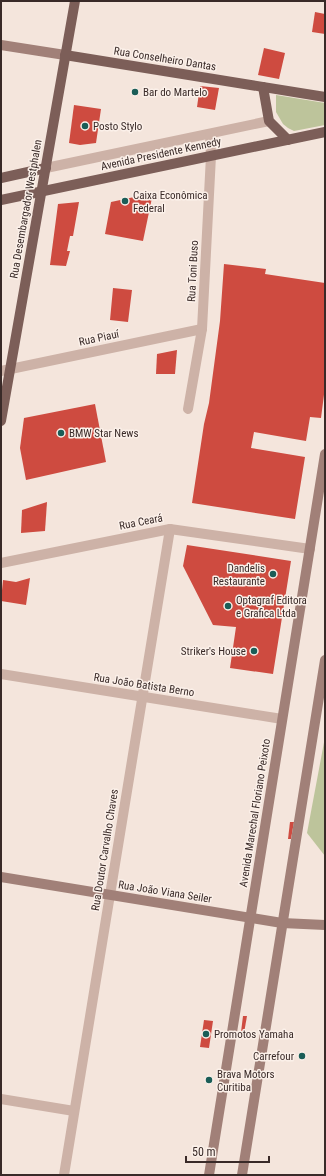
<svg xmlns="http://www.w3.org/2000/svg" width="326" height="1176" font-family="'Roboto Condensed',sans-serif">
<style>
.green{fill:#bdc49b}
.building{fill:#ce4b40}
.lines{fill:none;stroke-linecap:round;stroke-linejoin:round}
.street{stroke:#cdb2a7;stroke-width:10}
.secondary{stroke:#a18078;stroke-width:10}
.primary{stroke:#7c5e58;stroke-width:10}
.poi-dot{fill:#1a5d57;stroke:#fbf0e9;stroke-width:1.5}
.labels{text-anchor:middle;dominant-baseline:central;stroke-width:3;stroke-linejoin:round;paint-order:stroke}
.street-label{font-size:11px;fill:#392a28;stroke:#fbf0e9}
.poi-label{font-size:11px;fill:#392a28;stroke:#fbf0e9;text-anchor:start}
</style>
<rect width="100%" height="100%" fill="#f4e5dc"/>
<g class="green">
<polygon points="276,95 325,103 325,125 294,131 288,128 283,124 276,112"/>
<polygon points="325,737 325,856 307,833"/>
</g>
<g class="building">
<polygon points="315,12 325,14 325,34 312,32"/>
<polygon points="264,48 285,53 279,79 258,75"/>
<polygon points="200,86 219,88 215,110 197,107"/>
<polygon points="74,105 101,109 96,143 80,145 69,143"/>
<polygon points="153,193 143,241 105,234 111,202"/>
<polygon points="79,202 73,236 70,236 67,251 70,251 66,266 50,265 58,204"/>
<polygon points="224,264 266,269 265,274 325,283 325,387 321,418 310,417 306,441 254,432 251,448 305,457 295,519 192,503 204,424 209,403 220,321"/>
<polygon points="113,288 132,290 128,322 110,320"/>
<polygon points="177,350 175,374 156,374 157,354"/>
<polygon points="95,404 106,462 26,480 20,448 24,418"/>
<polygon points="47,502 45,531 21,533 22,510"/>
<polygon points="187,545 291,561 273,674 230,668 236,627 213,625 183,566"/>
<polygon points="30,578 26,605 1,601 3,580 16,582"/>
<polygon points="290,822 294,822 291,839 288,839"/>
<polygon points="243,1016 247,1016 244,1033 241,1032"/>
<polygon points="204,1020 213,1021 209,1048 200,1047"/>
</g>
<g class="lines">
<g class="street">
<polyline points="46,168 269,121"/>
<polyline points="1,371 202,329"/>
<polyline points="188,409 202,329 211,156 210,134"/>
<polyline points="1,563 170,529 310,549"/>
<polyline points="1,674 282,719"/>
<polyline points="1,1099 74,1111"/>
<polyline points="64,1175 170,529"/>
</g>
<g class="secondary">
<polyline points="1,45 65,55"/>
<polyline points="1,877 282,923 325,925"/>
<polyline points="209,1175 325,454"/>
<polyline points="242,1175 325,660"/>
</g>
<g class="primary">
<polyline points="65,55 325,97"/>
<polyline points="263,87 269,121 288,140"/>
<polyline points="1,178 46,168"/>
<polyline points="1,200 325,132"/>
<polyline points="1,421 75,1"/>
</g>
</g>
<g class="poi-dot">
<circle cx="135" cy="92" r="4"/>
<circle cx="85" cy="126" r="4"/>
<circle cx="125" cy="201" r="4"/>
<circle cx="61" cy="433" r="4"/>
<circle cx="273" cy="574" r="4"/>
<circle cx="228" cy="606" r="4"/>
<circle cx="254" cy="651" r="4"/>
<circle cx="206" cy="1034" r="4"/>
<circle cx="302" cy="1056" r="4"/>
<circle cx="209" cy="1080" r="4"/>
</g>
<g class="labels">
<g class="street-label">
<text transform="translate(165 59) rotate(9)">Rua Conselheiro Dantas</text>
<text transform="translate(161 154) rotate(-12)">Avenida Presidente Kennedy</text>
<text transform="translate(26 209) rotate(-80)">Rua Desembargador Westphalen</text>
<text transform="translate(193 271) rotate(-87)">Rua Toni Buso</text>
<text transform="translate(99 338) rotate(-12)">Rua Piauí</text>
<text transform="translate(141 522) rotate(-11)">Rua Ceará</text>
<text transform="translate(144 685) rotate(9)">Rua João Batista Berno</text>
<text transform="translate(255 813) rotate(-81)">Avenida Marechal Floriano Peixoto</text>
<text transform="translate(105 850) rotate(-81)">Rua Doutor Carvalho Chaves</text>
<text transform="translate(165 892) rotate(9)">Rua João Viana Seiler</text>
</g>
<g class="poi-label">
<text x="143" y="92">Bar do Martelo</text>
<text x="93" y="126">Posto Stylo</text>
<text x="133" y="195">Caixa Econômica<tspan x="133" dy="13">Federal</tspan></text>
<text x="69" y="433">BMW Star News</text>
<text x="265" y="568" text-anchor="end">Dandelis<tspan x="265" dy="13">Restaurante</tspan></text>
<text x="236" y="600">Optagraf Editora<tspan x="236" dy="13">e Grafica Ltda</tspan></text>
<text x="246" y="651" text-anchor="end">Striker's House</text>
<text x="214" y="1034">Promotos Yamaha</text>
<text x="294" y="1056" text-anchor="end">Carrefour</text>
<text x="217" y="1074">Brava Motors<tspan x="217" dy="13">Curitiba</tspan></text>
</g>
</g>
<rect width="326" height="1176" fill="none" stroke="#392a28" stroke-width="4"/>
<path d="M186 1156v6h83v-6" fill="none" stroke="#392a28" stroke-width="2"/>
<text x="192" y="1156" font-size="12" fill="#392a28" stroke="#fbf0e9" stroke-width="3" paint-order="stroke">50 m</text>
</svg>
